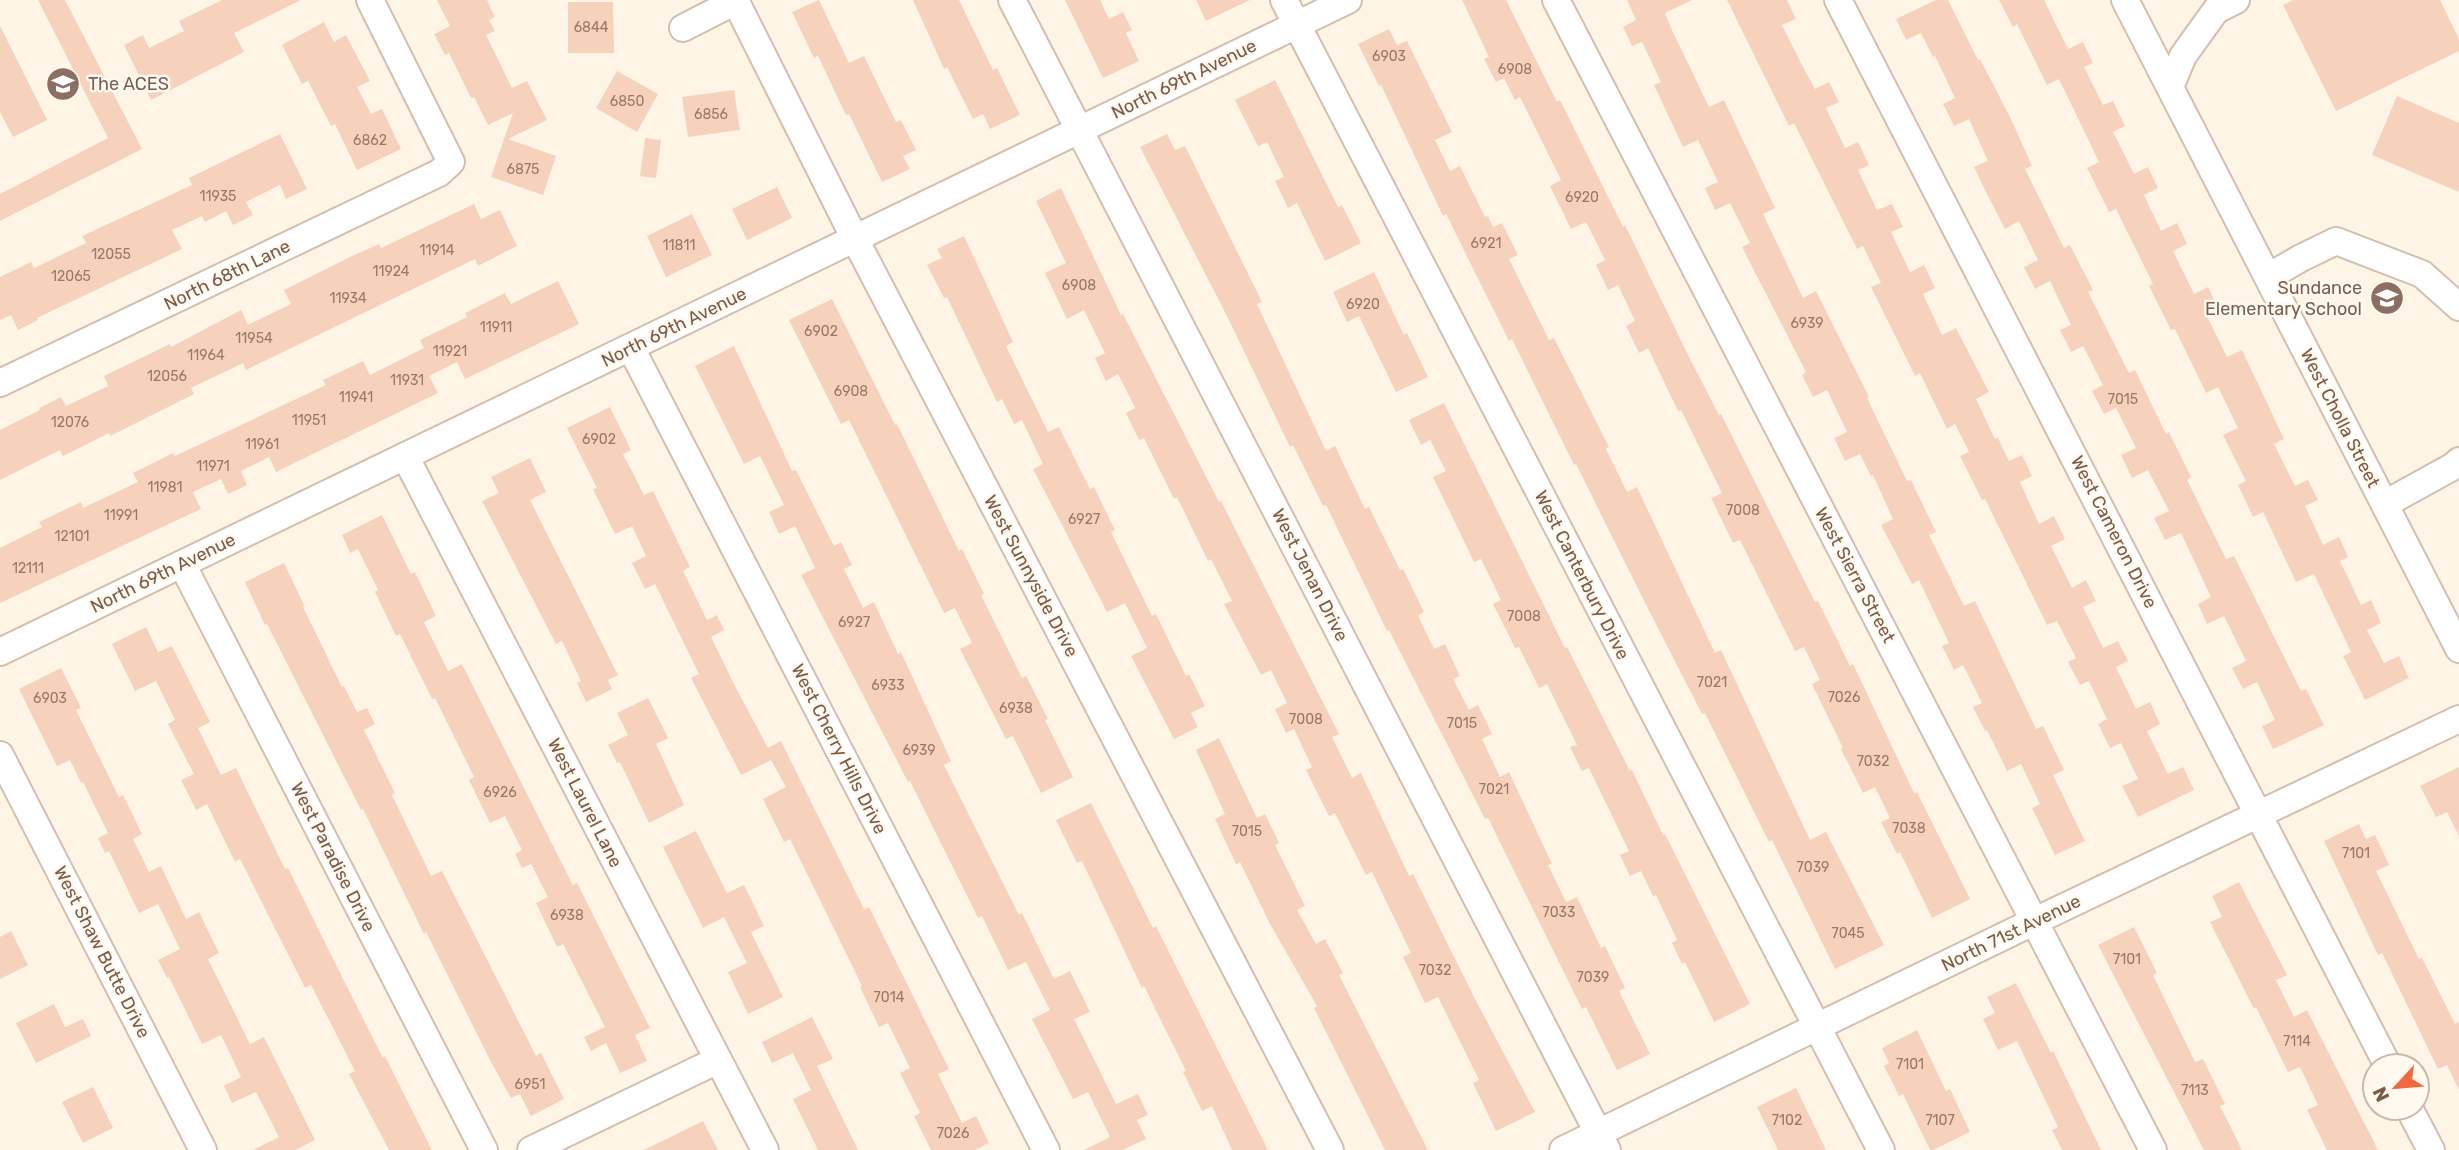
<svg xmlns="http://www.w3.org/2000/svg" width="2459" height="1150" font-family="Rubik,sans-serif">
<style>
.building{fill:#f6d2bc}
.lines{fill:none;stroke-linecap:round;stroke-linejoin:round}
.minor-casing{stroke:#d4beae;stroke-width:30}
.minor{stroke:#fff;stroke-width:26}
.labels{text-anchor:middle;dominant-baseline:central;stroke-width:5;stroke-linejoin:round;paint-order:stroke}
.number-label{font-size:14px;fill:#9a7865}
.street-label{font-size:18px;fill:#7b5a48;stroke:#fff9ef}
.education-label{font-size:18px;fill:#785e54;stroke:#fff9ef;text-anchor:start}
</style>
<rect width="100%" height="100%" fill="#fef5e7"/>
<g class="building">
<polygon points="38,0 65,0 142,149 0,221 0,194 108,138"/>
<polygon points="222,0 301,0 234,33 244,52 151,100 124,45 143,35 149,48 184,31 179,21"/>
<polygon points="437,0 487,0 495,17 489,20 495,31 486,35 512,88 527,81 547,120 508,139 556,156 543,195 491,177 513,113 488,125 474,97 471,98 449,53 445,55 434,34 450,26"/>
<polygon points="819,0 849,63 864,56 896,122 901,120 916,150 903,156 910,169 882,182 849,114 846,115 818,56 814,58 792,12"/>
<polygon points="913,0 959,0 993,70 997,68 1020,115 990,129 983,114 973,119 947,67 944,69"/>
<polygon points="1065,0 1100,0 1109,19 1123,12 1132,30 1126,33 1139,61 1103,78"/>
<polygon points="1196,0 1250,0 1206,21"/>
<polygon points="1462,0 1506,0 1557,102 1560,100 1623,227 1625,225 1688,355 1719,415 1721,414 1815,602 1818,601 1850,666 1853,664 1914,793 1917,792 1970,899 1932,918 1900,852 1897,854 1881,822 1890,818 1875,787 1863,793 1841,749 1843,748 1812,684 1820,680 1804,647 1795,651 1740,540 1733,543 1711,498 1722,493 1681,410 1678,411 1648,348 1639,353 1626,326 1635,321 1618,285 1608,290 1596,265 1605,260 1586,222 1571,229 1550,186 1561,180 1520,97 1515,100 1504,78 1496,82 1484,59 1489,57"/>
<polygon points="1627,0 1692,0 1665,13 1671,28 1709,107 1724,100 1775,208 1763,214 1803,298 1816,291 1869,397 1867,398 1907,481 1911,480 1936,532 1929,535 1964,606 1975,601 2036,729 2043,726 2064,770 2053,775 2085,841 2055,855 2032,808 2040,804 2021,764 2007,771 1987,730 1985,731 1973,707 1982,703 1963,665 1954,670 1942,646 1949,643 1919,580 1912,584 1881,525 1893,519 1873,475 1871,476 1860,454 1845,461 1834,438 1847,432 1827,390 1813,397 1802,375 1806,372 1742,247 1750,243 1730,203 1715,210 1705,188 1718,182 1698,140 1683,147 1654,85 1661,82 1642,42 1632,46 1623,27 1636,20"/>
<polygon points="1727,0 1787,0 1796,19 1782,25 1802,65 1815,89 1829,82 1839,102 1826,108 1845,148 1858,142 1869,165 1858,170 1877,210 1892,204 1903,227 1891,232 1910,272 1924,265 1935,288 1923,294 1942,335 1956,328 1989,392 1976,399 1995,439 1998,438 2009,461 2022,455 2032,476 2020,482 2039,524 2054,516 2065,539 2051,546 2072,588 2086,580 2096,601 2083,607 2103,648 2118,641 2128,661 2116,667 2136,709 2150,702 2160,724 2147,731 2168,774 2183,767 2194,790 2138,817 2122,786 2138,779 2121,743 2110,748 2098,724 2107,719 2089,681 2080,685 2068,662 2076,658 2057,621 2047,625 1985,499 1982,500 1960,456 1969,452 1955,424 1947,429 1920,373 1915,376 1871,287 1881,283 1863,246 1857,249 1794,123 1789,126"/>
<polygon points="1936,0 1948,0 1978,60 1980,59 2011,119 2032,166 2025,169 2064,248 2070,245 2093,290 2088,292 2129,373 2135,370 2166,434 2169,432 2191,477 2187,480 2226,559 2234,556 2301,691 2306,689 2324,725 2273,749 2262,726 2275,720 2257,682 2243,689 2232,668 2246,661 2224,616 2207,624 2198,604 2211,597 2181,533 2165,540 2154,518 2169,511 2148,470 2132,478 2121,455 2136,448 2116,408 2104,414 2092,391 2103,385 2083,346 2071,352 2060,330 2071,325 2050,281 2035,289 2024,267 2038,260 2019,221 2005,229 1984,188 1974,167 1988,161 1969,119 1954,126 1943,104 1955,98 1935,56 1933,57 1921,33 1906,40 1896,19"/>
<polygon points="1999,0 2044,0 2068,49 2083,42 2093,63 2084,67 2103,105 2113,101 2125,126 2113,132 2134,174 2148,167 2158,188 2144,195 2161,231 2177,223 2187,244 2173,251 2194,294 2208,287 2218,308 2206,314 2227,357 2242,350 2284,439 2274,444 2295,486 2308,480 2318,500 2305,506 2323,545 2339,537 2348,557 2340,561 2361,605 2371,600 2381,623 2367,630 2384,663 2399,656 2409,678 2365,700 2343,656 2351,652 2314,574 2296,582 2263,512 2253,517 2238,485 2246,481 2223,435 2238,428 2218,387 2206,393 2175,329 2171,330 2149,286 2153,284 2116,209 2109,212 2087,168 2099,162 2059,79 2047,85 2017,24 2013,27"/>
<polygon points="2293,0 2440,0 2459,39 2459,51 2336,111 2283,5"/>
<polygon points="568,2 613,2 614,53 568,53"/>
<polygon points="324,22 334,42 346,35 370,81 357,87 371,114 382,109 401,149 357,170 335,124 331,126 308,81 302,84 282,45"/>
<polygon points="0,26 47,120 13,137 0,112"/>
<polygon points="1389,29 1397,45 1407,41 1452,132 1435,140 1450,171 1460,166 1485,217 1488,216 1493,227 1502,223 1518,255 1509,259 1549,340 1554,338 1609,447 1606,449 1627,492 1637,487 1715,653 1721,650 1810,840 1826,832 1884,945 1835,969 1772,840 1769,842 1705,713 1702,714 1639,591 1576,464 1574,465 1512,339 1509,341 1446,214 1443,216 1381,85 1379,86 1358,44"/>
<polygon points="617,71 658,94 637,132 596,108"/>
<polygon points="1275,80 1338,207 1342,205 1361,243 1325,261 1297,203 1288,208 1275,181 1284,177 1267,142 1258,146 1235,100"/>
<polygon points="734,90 740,130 688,137 682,97"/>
<polygon points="2397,96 2459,123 2459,192 2372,155"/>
<polygon points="280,134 307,189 286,199 280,185 246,202 253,215 233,225 226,211 205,222 202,216 172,230 182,249 37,318 38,320 18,330 11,315 0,320 0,277 31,262 34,268 86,243 82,236 192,185 189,178"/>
<polygon points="1167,134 1175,150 1185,146 1262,302 1257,304 1326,451 1335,446 1365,509 1369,507 1400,570 1403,569 1424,612 1418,616 1434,649 1445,644 1460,676 1453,679 1469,710 1478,705 1492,734 1482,739 1500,777 1509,772 1552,864 1548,865 1566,902 1577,897 1601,948 1605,946 1625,988 1619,991 1650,1054 1617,1070 1586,1007 1582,1009 1488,818 1485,819 1389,630 1387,631 1326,505 1323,506 1293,445 1290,447 1228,318 1140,147"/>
<polygon points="645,138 661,140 656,178 640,176"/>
<polygon points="777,187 792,218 747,240 732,209"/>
<polygon points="1061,188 1121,315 1123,314 1219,502 1221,501 1339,734 1332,737 1352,778 1361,773 1409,876 1413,874 1475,999 1535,1112 1496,1131 1473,1083 1479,1080 1438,997 1425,1003 1403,957 1411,953 1372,872 1366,875 1335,813 1329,816 1306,770 1312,767 1294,729 1286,733 1275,709 1287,703 1271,670 1261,675 1224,604 1232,601 1211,559 1208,561 1177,497 1174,499 1144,438 1139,440 1126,413 1135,408 1118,374 1106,381 1095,358 1105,353 1084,310 1067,319 1045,273 1066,263 1036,201"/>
<polygon points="474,204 481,219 500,210 517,246 478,266 475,259 246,370 243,363 191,388 194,394 110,436 109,433 63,456 60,450 0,480 0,430 40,410 39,408 61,397 66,406 108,386 104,376 170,344 171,347 241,310 248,325 291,304 284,290 352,256 379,244 381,248"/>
<polygon points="692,214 712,255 666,277 647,236"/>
<polygon points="964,236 1013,342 1006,346 1048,432 1059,427 1090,489 1094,487 1115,530 1111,532 1152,616 1156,614 1186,676 1189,674 1205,706 1191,713 1198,727 1174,739 1131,656 1147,648 1125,603 1107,612 1033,469 1043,464 1022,420 1014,424 1002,399 997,402 947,297 944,298 927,265 942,258 937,249"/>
<polygon points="1374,272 1404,335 1407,333 1428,377 1396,392 1359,316 1347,322 1333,292"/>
<polygon points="558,281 579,324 465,379 457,362 429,376 438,393 276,472 269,457 241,471 247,485 228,494 221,479 193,492 201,509 0,603 0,548 42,527 39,522 81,502 83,508 138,482 133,473 173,453 175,456 326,385 323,380 363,361 370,375 424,348 420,340 467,317 465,313 505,293 511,304"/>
<polygon points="832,299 895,425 897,424 959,551 962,549 984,594 981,595 1022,678 1026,676 1048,719 1045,720 1073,777 1041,793 1013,736 1006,739 960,649 972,643 955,608 944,613 849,420 841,424 789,320"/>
<polygon points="734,346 792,471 796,470 834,546 841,542 852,565 844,569 863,608 874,602 898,654 901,652 951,761 944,765 1019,915 1022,913 1054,979 1070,971 1090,1012 1074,1019 1116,1104 1138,1094 1148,1115 1137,1120 1146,1139 1122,1150 1084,1150 1110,1137 1088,1092 1073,1099 1032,1019 1050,1010 1026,962 1008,970 982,916 978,918 910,781 908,782 801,575 815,568 795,526 779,534 769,512 784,505 760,456 744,464 695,366"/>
<polygon points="1444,403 1565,648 1567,647 1630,771 1632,770 1663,835 1665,834 1750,1004 1714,1022 1685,962 1682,964 1672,943 1677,940 1656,895 1653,896 1641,871 1630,876 1620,855 1629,851 1589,768 1582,771 1570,747 1577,745 1547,684 1539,688 1519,647 1515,648 1493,604 1501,600 1481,559 1474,562 1433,477 1446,471 1430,440 1421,445 1409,420"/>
<polygon points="610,407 631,450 623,454 644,495 653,491 690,567 683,571 707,620 717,615 724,630 711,637 735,686 768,748 781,741 864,909 869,907 949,1069 938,1074 962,1123 976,1116 989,1143 975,1150 931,1150 914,1116 920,1113 900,1073 910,1068 888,1023 879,1027 860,987 862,986 790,839 784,842 763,799 786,787 771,760 741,775 691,678 699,674 655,584 645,589 632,563 646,556 632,526 615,534 593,489 597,488 567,428"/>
<polygon points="530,458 546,492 530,500 618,675 608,680 612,689 586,702 577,683 581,681 562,641 556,644 482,501 499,493 491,477"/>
<polygon points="382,515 411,574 415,572 436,616 424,622 448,671 462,664 542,824 573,885 577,883 650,1028 635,1035 647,1061 620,1073 606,1043 591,1051 584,1037 605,1027 563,944 557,947 536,903 548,897 531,864 522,868 515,854 522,850 505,816 490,823 469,780 474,777 435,698 432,699 400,634 396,636 375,592 378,590 358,549 350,553 342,535"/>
<polygon points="284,563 305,607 303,607 342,687 344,686 357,712 367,708 375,724 364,730 395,793 392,795 431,876 442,871 536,1056 541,1053 564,1099 531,1116 520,1094 511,1098 491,1062 426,932 424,934 363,809 361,810 267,624 265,625 245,582"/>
<polygon points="146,627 158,652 172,646 210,722 198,728 221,775 236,768 285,869 288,868 346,985 383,1058 385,1056 432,1150 389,1150 349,1074 355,1071 311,985 305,988 240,859 235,862 207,804 196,810 181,780 194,774 168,724 175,720 156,681 135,691 112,644"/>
<polygon points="61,668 81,708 76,710 119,797 123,795 142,834 133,839 149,872 161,866 186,919 199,912 219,953 208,959 250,1044 264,1037 315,1140 295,1150 253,1150 279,1137 256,1092 232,1103 224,1086 241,1077 221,1035 202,1044 169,977 167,978 158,960 180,949 158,904 139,913 109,851 105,853 98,838 108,833 83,782 81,783 70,760 57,766 19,689"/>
<polygon points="648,698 668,738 656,744 684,805 649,823 620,762 617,763 608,745 628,735 617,713"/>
<polygon points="1219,738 1257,818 1265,814 1279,843 1275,845 1305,906 1297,910 1316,944 1325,939 1343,973 1339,975 1428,1150 1385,1150 1314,1008 1317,1006 1270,924 1240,862 1236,864 1215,819 1225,814 1196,750"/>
<polygon points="2459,767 2459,836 2447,812 2436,817 2420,786"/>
<polygon points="1091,803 1153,928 1156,926 1268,1150 1232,1150 1212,1106 1202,1111 1183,1072 1186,1071 1144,986 1142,988 1082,861 1077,863 1056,820"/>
<polygon points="2359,824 2366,839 2375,835 2389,865 2376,871 2419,959 2422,958 2455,1024 2459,1022 2459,1090 2447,1065 2438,1069 2382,953 2378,955 2324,841"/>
<polygon points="696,831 727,893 744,885 764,926 751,932 783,997 748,1014 728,972 747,963 724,917 703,928 663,847"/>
<polygon points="2239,882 2287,975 2276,980 2294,1017 2307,1010 2378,1150 2327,1150 2307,1110 2318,1105 2300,1067 2288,1072 2256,1007 2254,1009 2210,922 2222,917 2212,896"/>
<polygon points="2134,927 2157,973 2153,975 2195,1062 2203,1059 2225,1104 2220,1106 2242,1150 2204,1150 2098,945"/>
<polygon points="11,931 28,965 0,979 0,937"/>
<polygon points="2016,983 2051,1053 2053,1051 2101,1150 2062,1150 2052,1130 2058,1127 2017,1041 1998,1050 1983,1019 1995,1013 1987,997"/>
<polygon points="54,1004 65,1027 83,1019 91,1036 36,1063 16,1023"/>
<polygon points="812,1017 833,1059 817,1066 858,1150 818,1150 793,1099 811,1090 793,1053 772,1063 762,1042"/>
<polygon points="1917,1030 1946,1091 1950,1089 1970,1132 1933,1150 1930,1150 1903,1094 1899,1096 1884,1066 1889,1063 1882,1048"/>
<polygon points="93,1087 113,1128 83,1143 62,1102"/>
<polygon points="1796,1088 1826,1150 1778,1150 1757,1107"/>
<polygon points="703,1121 718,1150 644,1150"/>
</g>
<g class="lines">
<g class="minor-casing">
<g id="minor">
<polyline points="735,0 855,239 1330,1150"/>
<polyline points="1012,0 1607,1150"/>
<polyline points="1284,0 1881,1150"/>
<polyline points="1556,0 2153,1150"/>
<polyline points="1838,0 2388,1066"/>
<polyline points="2125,0 2459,649"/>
<polyline points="683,28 736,1"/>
<polyline points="2170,87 2183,56 2216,10 2236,0"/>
<polyline points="2268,277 2301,258 2336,241 2422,274 2459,307"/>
<polyline points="631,348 1046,1150"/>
<polyline points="0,383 439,173 451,162 370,0"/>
<polyline points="405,456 765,1150"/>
<polyline points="2385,504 2452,467 2459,461"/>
<polyline points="182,564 484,1150"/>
<polyline points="0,652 1348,0"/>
<polyline points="0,755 203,1150"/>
<polyline points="2409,1108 2431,1150"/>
<polyline points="531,1150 718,1060"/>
<polyline points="1563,1150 2035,921 2459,719"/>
</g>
</g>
<use href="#minor" class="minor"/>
</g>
<defs>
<g id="school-disc" transform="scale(1.75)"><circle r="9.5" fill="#8d6e63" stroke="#fff9ef"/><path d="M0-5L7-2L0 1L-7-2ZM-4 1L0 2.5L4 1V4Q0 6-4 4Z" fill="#fff"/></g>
</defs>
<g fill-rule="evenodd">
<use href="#school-disc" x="63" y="84"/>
<use href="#school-disc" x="2387" y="298"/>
</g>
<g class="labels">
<g class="number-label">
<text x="591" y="27">6844</text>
<text x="1389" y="56">6903</text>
<text x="1515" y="69">6908</text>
<text x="627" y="101">6850</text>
<text x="711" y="114">6856</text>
<text x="370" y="140">6862</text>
<text x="523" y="169">6875</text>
<text x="218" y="196">11935</text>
<text x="1582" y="197">6920</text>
<text x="1486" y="243">6921</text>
<text x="679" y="245">11811</text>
<text x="437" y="250">11914</text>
<text x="111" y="254">12055</text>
<text x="391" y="271">11924</text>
<text x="71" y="276">12065</text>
<text x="1079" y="285">6908</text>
<text x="348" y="298">11934</text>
<text x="1363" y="304">6920</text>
<text x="1807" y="323">6939</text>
<text x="496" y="327">11911</text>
<text x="821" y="331">6902</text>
<text x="254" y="338">11954</text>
<text x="450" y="351">11921</text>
<text x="206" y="355">11964</text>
<text x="167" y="376">12056</text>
<text x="407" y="380">11931</text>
<text x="851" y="391">6908</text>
<text x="356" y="397">11941</text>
<text x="2123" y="399">7015</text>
<text x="309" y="420">11951</text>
<text x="70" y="422">12076</text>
<text x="599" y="439">6902</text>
<text x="262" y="444">11961</text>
<text x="213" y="466">11971</text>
<text x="165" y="487">11981</text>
<text x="1743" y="510">7008</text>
<text x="121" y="515">11991</text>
<text x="1084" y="519">6927</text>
<text x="72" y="536">12101</text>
<text x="28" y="568">12111</text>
<text x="1524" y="616">7008</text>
<text x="854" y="622">6927</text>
<text x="1712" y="682">7021</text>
<text x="888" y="685">6933</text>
<text x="1844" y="697">7026</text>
<text x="50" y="698">6903</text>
<text x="1016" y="708">6938</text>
<text x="1306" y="719">7008</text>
<text x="1462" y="723">7015</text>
<text x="919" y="750">6939</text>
<text x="1873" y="761">7032</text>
<text x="1494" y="789">7021</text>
<text x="500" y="792">6926</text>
<text x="1909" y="828">7038</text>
<text x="1247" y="831">7015</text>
<text x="2356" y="853">7101</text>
<text x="1813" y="867">7039</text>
<text x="1559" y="912">7033</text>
<text x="567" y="915">6938</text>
<text x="1848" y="933">7045</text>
<text x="2127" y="959">7101</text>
<text x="1435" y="970">7032</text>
<text x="1593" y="977">7039</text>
<text x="889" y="997">7014</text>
<text x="2297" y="1041">7114</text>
<text x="1910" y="1064">7101</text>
<text x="530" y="1084">6951</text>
<text x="2195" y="1090">7113</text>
<text x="1787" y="1120">7102</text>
<text x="1940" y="1120">7107</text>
<text x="953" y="1133">7026</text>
</g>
<g class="street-label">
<text transform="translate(1184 79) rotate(-26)">North 69th Avenue</text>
<text transform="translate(227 275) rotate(-26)">North 68th Lane</text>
<text transform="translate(674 327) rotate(-26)">North 69th Avenue</text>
<text transform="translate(2340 418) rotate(63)">West Cholla Street</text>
<text transform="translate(2114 532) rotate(63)">West Cameron Drive</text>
<text transform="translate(163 573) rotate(-26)">North 69th Avenue</text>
<text transform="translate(1310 575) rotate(63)">West Jenan Drive</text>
<text transform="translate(1582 575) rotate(63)">West Canterbury Drive</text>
<text transform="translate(1855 575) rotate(62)">West Sierra Street</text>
<text transform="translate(1031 576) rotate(62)">West Sunnyside Drive</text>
<text transform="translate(839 749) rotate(63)">West Cherry Hills Drive</text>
<text transform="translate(585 803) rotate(63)">West Laurel Lane</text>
<text transform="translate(333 857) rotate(63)">West Paradise Drive</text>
<text transform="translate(2011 933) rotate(-26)">North 71st Avenue</text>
<text transform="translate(102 952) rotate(63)">West Shaw Butte Drive</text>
</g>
<g class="education-label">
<text x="88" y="84">The ACES</text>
<text x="2362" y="288" text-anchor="end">Sundance<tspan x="2362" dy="21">Elementary School</tspan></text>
</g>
</g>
<g transform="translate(2396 1087) rotate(244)"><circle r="33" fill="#fff9ef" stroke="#cab9ac" stroke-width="2"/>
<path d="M0-5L12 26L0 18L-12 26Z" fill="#f16843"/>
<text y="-10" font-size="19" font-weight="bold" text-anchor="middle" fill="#7b5a48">N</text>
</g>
</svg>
